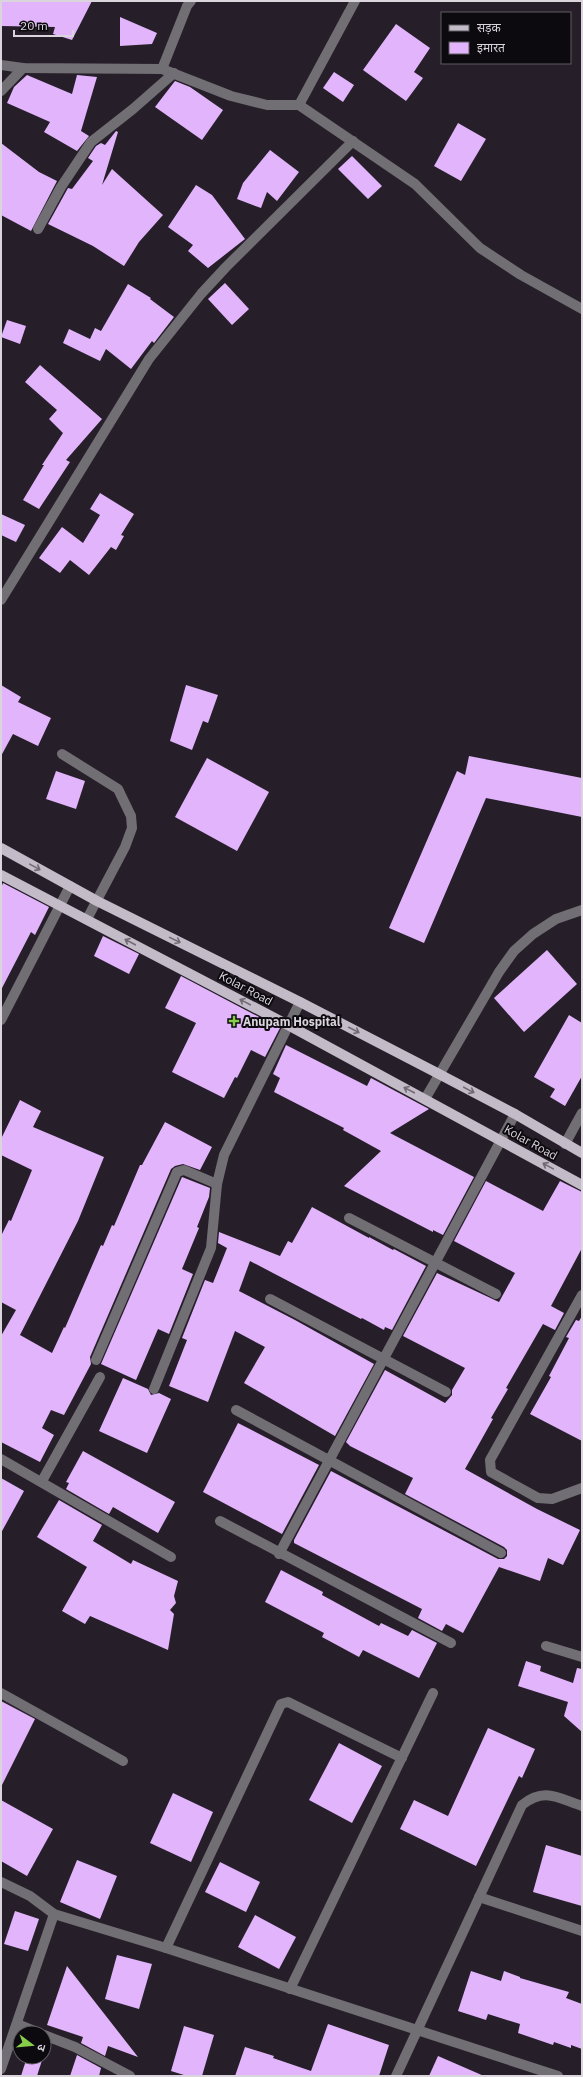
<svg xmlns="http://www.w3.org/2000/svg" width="583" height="2077" font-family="'IBM Plex Sans','Noto Sans Devanagari',sans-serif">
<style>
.building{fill:#e2b4fb}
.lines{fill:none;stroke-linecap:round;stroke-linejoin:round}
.minor{stroke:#716e74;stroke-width:10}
.major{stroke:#c3bbc7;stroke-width:10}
.oneway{stroke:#716b74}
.poi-dot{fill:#87cf4b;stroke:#0d0a0f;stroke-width:1.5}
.labels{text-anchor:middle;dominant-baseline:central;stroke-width:4;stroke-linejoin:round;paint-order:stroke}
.street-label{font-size:12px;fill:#dad5dd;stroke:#0d0a0f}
.poi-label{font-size:12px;font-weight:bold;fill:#dad5dd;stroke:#0d0a0f;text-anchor:start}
</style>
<rect width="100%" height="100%" fill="#261f2a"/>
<g class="building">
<polygon points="1,1 92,1 72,40 53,34 55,27 1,26"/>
<polygon points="120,17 157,33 152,44 120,46"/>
<polygon points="396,24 430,48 414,72 423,78 406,101 363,70"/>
<polygon points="334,72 354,85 343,102 323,88"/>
<polygon points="27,75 72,94 77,75 97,77 81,131 89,136 77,151 44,132 50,122 7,103 14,87"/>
<polygon points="175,81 190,87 223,110 202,140 155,107"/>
<polygon points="458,123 486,139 461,181 434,166"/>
<polygon points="116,131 118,132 102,185 112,169 163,215 139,242 124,266 93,246 48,224 68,188 72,189 93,161 88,158 96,146 101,143 105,145"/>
<polygon points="1,143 39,172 57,181 31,231 1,215"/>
<polygon points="270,150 299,172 277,201 267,192 261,208 237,199 243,183"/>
<polygon points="352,156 382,186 368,199 338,169"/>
<polygon points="196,185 212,195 245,239 208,268 188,251 193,245 168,227"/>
<polygon points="225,283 249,309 232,325 208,299"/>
<polygon points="128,284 151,298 150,299 174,317 154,343 152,341 131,369 106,349 100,361 63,343 69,329 90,339 95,328 101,331"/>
<polygon points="7,320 26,326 20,344 1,337"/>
<polygon points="40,365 102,419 66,460 70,462 39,509 23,500 44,465 42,465 63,433 49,419 57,410 25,382"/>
<polygon points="100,493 134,514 121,535 124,536 116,550 111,547 89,575 70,560 60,573 39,558 62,527 83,543 100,515 90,509"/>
<polygon points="1,514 25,525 16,542 1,535"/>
<polygon points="1,685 21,697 18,702 51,718 38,746 13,734 1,756"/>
<polygon points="186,685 218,695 208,723 203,721 192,750 170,741"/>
<polygon points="469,756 582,778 582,817 486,798 424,943 389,928 457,771 465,775"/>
<polygon points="207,758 269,792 237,851 175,817"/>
<polygon points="56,771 85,781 76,809 46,799"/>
<polygon points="3,883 49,907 35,935 31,932 1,990 1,888"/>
<polygon points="103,936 139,954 129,974 94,956"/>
<polygon points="547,950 577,984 524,1032 494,998"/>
<polygon points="181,976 280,1028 265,1057 251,1050 237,1078 235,1077 224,1098 172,1072 196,1023 165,1008"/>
<polygon points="569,1015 582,1023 582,1076 565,1106 550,1097 555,1089 534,1077"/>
<polygon points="286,1045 367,1086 371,1078 429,1109 390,1133 474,1177 443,1235 433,1230 433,1232 344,1186 381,1151 343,1130 344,1128 274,1092 280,1078 273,1074"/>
<polygon points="20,1100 41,1111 33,1127 104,1157 78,1221 20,1335 52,1353 64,1327 65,1328 101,1245 103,1246 112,1225 114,1226 140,1165 142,1165 165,1122 212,1147 200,1170 183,1164 175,1166 171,1169 90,1357 91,1364 64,1415 51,1410 42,1428 54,1435 40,1462 1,1442 1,1336 16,1310 1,1302 1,1236 9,1220 11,1221 32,1170 1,1155 1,1139"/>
<polygon points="182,1177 210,1188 209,1197 197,1227 199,1228 182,1269 193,1274 169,1334 158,1329 136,1380 101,1364"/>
<polygon points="486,1181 543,1211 560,1181 582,1192 582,1248 551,1306 564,1313 555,1330 543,1324 506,1388 508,1389 491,1418 493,1419 465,1469 537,1509 580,1530 563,1565 548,1558 540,1581 499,1567 463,1633 446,1624 442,1631 418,1618 422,1609 294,1543 294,1540 331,1471 498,1559 504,1559 507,1556 507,1550 504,1547 405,1494 413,1478 350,1446 346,1442 385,1370 445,1403 452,1395 452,1390 465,1368 403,1336 437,1273 499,1302 515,1273 454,1241"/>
<polygon points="312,1207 369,1238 369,1237 393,1250 394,1249 426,1266 392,1330 385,1327 384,1330 362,1318 361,1319 250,1261 239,1291 295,1320 374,1364 335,1436 244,1383 265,1347 235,1331 208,1402 169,1386 187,1340 182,1338 205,1280 213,1283 227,1248 218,1243 219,1232 280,1256 288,1241 292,1243"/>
<polygon points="582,1316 582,1441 530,1414 551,1377 549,1376 569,1338 566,1337 576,1320 579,1321"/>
<polygon points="123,1378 148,1389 151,1395 159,1393 171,1399 147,1453 99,1431"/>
<polygon points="238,1423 319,1465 282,1534 203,1492"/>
<polygon points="83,1451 175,1502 158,1533 113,1507 109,1514 66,1489 69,1483 66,1482"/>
<polygon points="1,1478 24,1491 1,1533"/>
<polygon points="59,1500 102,1525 93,1541 131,1564 133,1560 178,1581 174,1596 176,1603 170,1610 174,1614 168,1650 90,1616 85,1624 62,1611 87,1567 37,1537"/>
<polygon points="281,1570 323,1592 322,1595 379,1626 381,1623 408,1636 412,1630 437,1643 419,1678 363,1650 359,1657 322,1637 324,1633 265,1602"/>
<polygon points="526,1661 541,1666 540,1671 573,1683 577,1668 582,1669 582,1732 564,1716 568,1702 518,1686"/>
<polygon points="1,1701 35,1719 1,1787"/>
<polygon points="488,1728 535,1749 522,1778 519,1776 476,1866 400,1829 414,1800 448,1816"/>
<polygon points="339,1743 382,1766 352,1823 309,1800"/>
<polygon points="173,1793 213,1812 191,1862 150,1843"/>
<polygon points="1,1800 53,1829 27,1876 1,1861"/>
<polygon points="546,1845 582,1856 582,1906 533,1892"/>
<polygon points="77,1860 117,1876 100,1919 60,1902"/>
<polygon points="220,1862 260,1882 246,1912 205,1892"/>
<polygon points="15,1911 39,1919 28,1951 4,1944"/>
<polygon points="255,1915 296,1937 279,1969 238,1947"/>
<polygon points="117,1955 152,1964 139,2009 105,1999"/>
<polygon points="67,1966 95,2002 138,2057 108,2046 105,2056 81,2043 83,2037 47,2025"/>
<polygon points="471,1971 501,1981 504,1971 520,1977 520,1978 569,1992 566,1998 582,2004 582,2049 571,2045 571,2048 554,2042 553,2045 518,2033 520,2024 488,2014 486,2020 458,2011"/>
<polygon points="328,2024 389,2045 379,2076 235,2076 245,2047 274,2056 273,2058 311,2071"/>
<polygon points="184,2026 214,2035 202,2076 187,2076 171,2071"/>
<polygon points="77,2055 101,2068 99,2076 70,2076"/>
<polygon points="438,2056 484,2076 429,2076"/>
<polygon points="27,2057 43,2057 37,2076 21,2076"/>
</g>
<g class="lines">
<g class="minor">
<polyline points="1,65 23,68 162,69 231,96 267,105 299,105 415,184 480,248 521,275 582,309"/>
<polyline points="162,69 187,6 191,1"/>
<polyline points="1,91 23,68"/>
<polyline points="299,105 355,1"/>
<polyline points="38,229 61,187 91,142 133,109 174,73"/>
<polyline points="1,600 149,359 201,294 226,267 353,141"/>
<polyline points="62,754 118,789 131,816 132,828 125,847 87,919"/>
<polyline points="1,1020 70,886"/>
<polyline points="425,1099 499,972 514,951 533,934 556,919 582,910"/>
<polyline points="565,1144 582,1113"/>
<polyline points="349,1218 496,1294"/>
<polyline points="582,1295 490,1460 491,1472 538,1498 552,1499 582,1488"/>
<polyline points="270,1299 446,1392"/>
<polyline points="96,1360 177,1172 184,1170 217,1184"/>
<polyline points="154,1389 211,1248 217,1184 224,1155 300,1002"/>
<polyline points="236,1410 501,1553"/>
<polyline points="1,1459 171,1557"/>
<polyline points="42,1481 100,1377"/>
<polyline points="220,1521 451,1643"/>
<polyline points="279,1554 515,1114"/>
<polyline points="546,1646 582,1657"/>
<polyline points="1,1693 123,1761"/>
<polyline points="1,1882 30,1896 54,1914 166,1948 558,2076"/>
<polyline points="479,1897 582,1931"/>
<polyline points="166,1948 281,1704 288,1702 402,1758"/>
<polyline points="290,1989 433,1693"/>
<polyline points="17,2024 39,2033"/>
<polyline points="44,2035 75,2047 130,2076"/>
<polyline points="1,2069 54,1914"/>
<path d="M396,2076L522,1805C544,1787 558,1798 582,1806"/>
</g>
<g class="major">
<polyline points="1,848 97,901 300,1002 439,1074 515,1114 582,1153"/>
<polyline points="1,875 288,1025 582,1185"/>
</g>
</g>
<defs><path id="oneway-shaft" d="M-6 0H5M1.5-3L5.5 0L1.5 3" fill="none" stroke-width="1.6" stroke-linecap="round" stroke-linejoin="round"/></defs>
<g class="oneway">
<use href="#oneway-shaft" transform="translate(35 867) rotate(29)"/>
<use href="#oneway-shaft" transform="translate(175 940) rotate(26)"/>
<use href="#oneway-shaft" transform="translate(130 942) rotate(-152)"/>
<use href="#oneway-shaft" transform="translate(245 1002) rotate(-152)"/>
<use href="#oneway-shaft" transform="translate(354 1030) rotate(27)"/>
<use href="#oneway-shaft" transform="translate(409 1090) rotate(-152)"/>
<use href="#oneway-shaft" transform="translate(469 1090) rotate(28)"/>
<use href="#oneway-shaft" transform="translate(548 1166) rotate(-151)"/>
</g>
<path class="poi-dot" d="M232 1015h4v4h4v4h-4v4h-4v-4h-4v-4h4z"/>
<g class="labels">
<g class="street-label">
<text transform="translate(246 988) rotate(28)">Kolar Road</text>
<text transform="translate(531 1142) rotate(29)">Kolar Road</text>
</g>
<g class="poi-label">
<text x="243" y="1021">Anupam Hospital</text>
</g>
</g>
<rect width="583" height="2077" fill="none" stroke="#dad5dd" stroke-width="4"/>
<rect x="441" y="12" width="130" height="52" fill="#0d0a0f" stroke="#5f5b61"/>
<rect x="449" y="25" width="20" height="6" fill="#c3bbc7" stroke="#5f5b61"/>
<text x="477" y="32" font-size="12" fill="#dad5dd">सड़क</text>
<rect x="449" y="42" width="20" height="12" fill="#e2b4fb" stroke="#5f5b61"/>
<text x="477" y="52" font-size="12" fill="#dad5dd">इमारत</text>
<g transform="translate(32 2045) rotate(106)"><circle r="19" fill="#0d0a0f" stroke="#5f5b61"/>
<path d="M0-3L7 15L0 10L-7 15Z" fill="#87cf4b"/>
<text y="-6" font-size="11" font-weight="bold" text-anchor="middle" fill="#dad5dd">उ</text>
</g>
<path d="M14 30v6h59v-6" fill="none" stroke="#dad5dd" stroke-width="2"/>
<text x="20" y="30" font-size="12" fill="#dad5dd" stroke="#0d0a0f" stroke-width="3" paint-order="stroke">20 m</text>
</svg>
